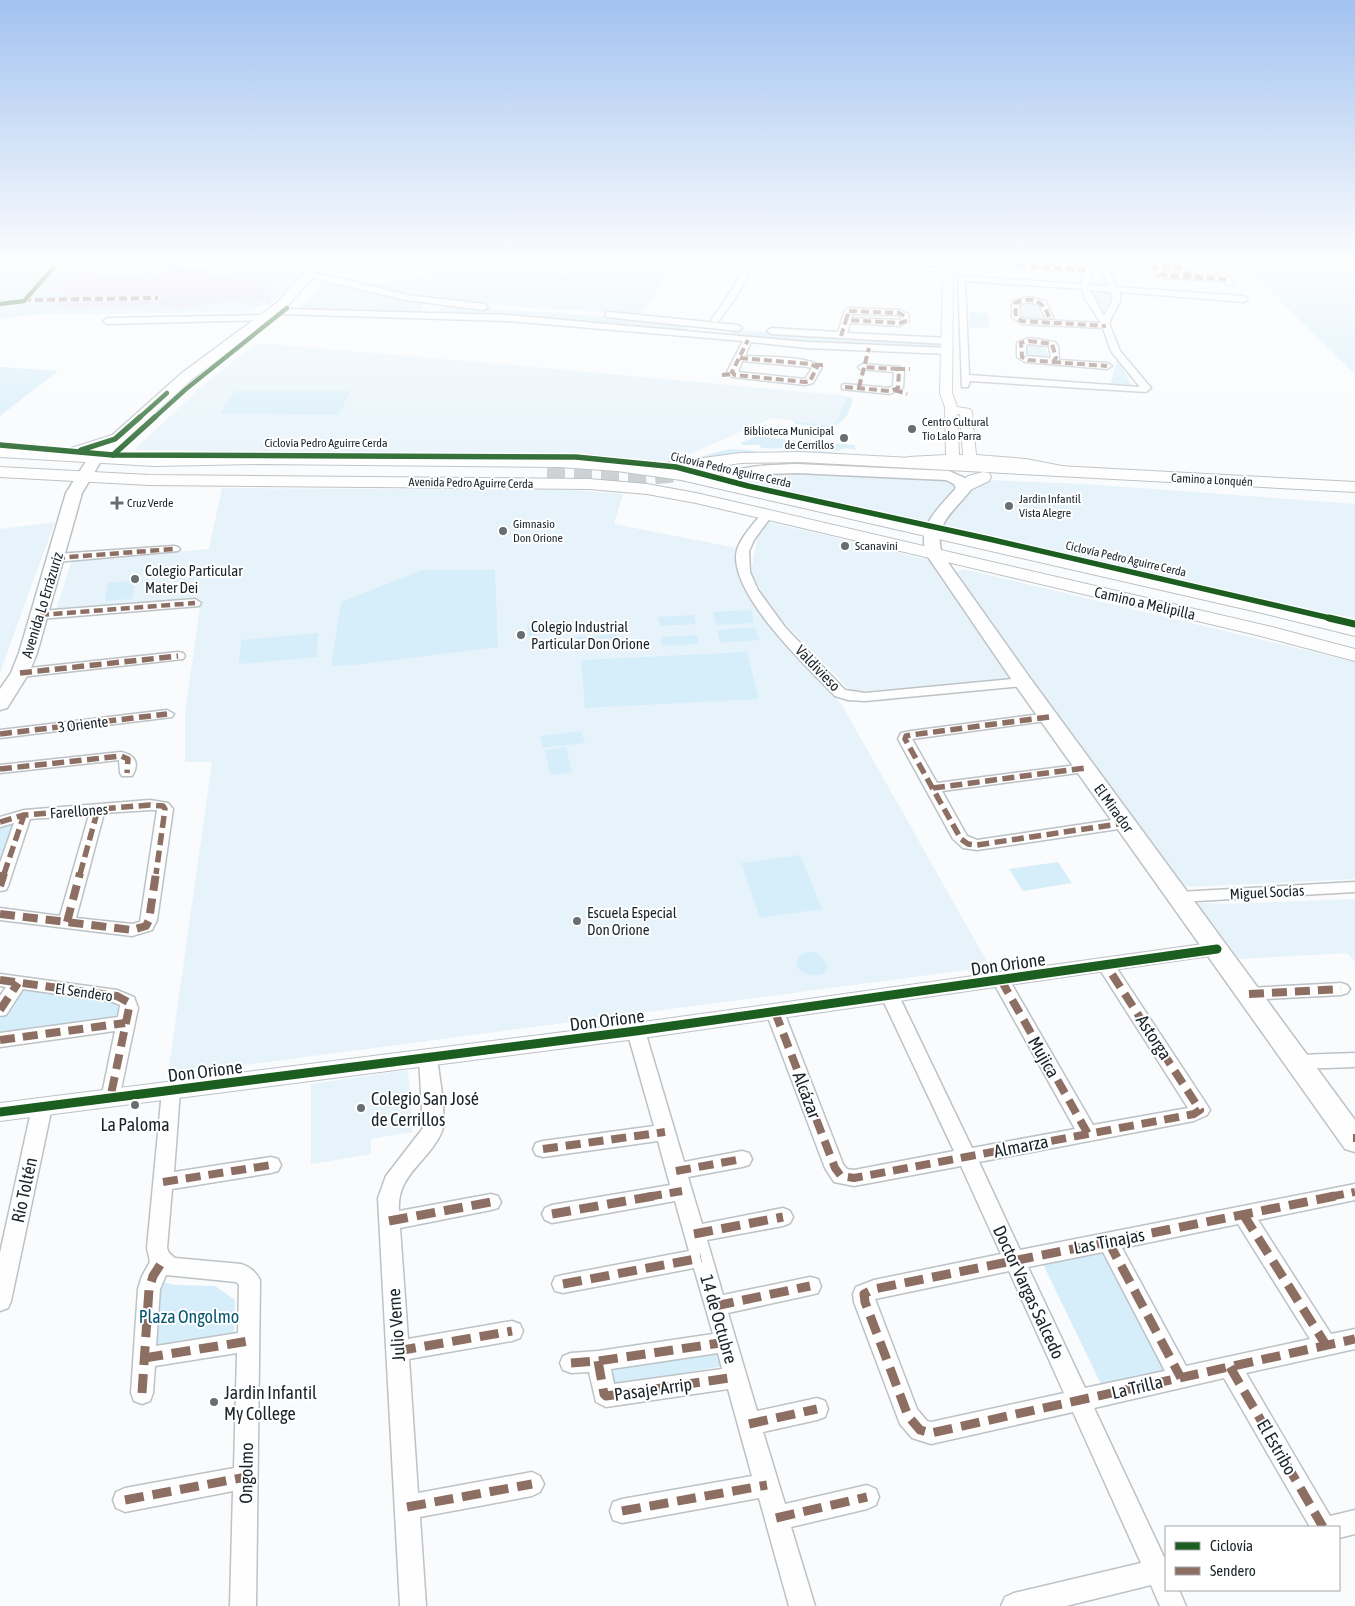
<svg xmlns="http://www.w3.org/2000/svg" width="1355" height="1606" font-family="'Asap Condensed',sans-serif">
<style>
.built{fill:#e7f3fa}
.green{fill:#d6eef9}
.water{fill:#dad7fb}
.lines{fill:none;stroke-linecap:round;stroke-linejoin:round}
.stream{stroke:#dad7fb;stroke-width:2.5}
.primary-tunnel{stroke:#ccd0d3;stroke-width:18;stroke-dasharray:18 9;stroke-linecap:butt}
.minor-casing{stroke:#bcc2c5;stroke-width:3}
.tertiary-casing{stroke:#bcc2c5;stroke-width:2}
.secondary-casing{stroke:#bcc2c5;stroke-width:3}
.primary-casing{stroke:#bcc2c5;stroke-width:2}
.minor{fill:#fefeff;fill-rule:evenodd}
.tertiary{fill:#fefeff;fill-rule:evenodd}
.secondary{fill:#fefeff;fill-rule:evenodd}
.primary{fill:#fefeff;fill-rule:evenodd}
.quiet-far4{stroke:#8d6e63;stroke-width:4;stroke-dasharray:8 4;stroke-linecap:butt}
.quiet-far3{stroke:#8d6e63;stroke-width:4.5;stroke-dasharray:9 4.5;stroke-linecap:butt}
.quiet-far2{stroke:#8d6e63;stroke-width:5.5;stroke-dasharray:12 5.5;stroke-linecap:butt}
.quiet-far1{stroke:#8d6e63;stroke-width:8;stroke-dasharray:15 8;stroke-linecap:butt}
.quiet{stroke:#8d6e63;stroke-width:9;stroke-dasharray:19 9;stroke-linecap:butt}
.cycleway-far3-casing{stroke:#fff;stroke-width:6}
.cycleway-far2-casing{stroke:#fff;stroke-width:8}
.cycleway-far1-casing{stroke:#fff;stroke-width:10}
.cycleway-casing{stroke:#fff;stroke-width:12}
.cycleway-far3{stroke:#1b5e20;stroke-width:4.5}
.cycleway-far2{stroke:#1b5e20;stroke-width:5.5}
.cycleway-far1{stroke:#1b5e20;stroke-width:7}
.cycleway{stroke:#1b5e20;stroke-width:9}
.poi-dot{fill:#686f73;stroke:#fff;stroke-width:2}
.labels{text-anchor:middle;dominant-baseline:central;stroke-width:4;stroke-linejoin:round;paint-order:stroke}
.far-poi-label{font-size:12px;fill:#1a2429;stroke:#fff;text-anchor:start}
.far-street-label{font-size:12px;fill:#1a2429;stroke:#fff}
.poi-label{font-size:15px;fill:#1a2429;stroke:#fff;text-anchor:start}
.street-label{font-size:15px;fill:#1a2429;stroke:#fff}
.near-street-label{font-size:18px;fill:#1a2429;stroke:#fff}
.near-poi-label{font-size:18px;fill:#1a2429;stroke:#fff;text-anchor:start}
.near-park-label{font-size:18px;fill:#085671;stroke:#fff}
</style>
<rect width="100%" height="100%" fill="#f9fbfd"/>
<g class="built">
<polygon points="257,343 524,366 848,396 834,426 772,418 666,464 578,456 134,450 196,392 195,391"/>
<polygon points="783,472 1085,484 1355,504 1355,623 755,485 738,477"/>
<polygon points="222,488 571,490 623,494 614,524 737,548 736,567 743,586 756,608 842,705 990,967 168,1075 212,762 185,762 185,714 201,599 56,610 72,560 209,549"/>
<polygon points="55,522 25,603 0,673 0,529"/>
<polygon points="768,522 930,560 1015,678 852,692 785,623 763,595 751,572 757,540"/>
<polygon points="963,569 1355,662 1355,879 1185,887 951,576"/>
<polygon points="1355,899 1355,962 1347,953 1239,959 1197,903 1226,904"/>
<polygon points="408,1070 412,1132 371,1139 371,1154 311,1164 311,1084"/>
</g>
<g class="green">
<polygon points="0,259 303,259 294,269 304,270 274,302 259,306 253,311 27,315 0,319"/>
<path d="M409,259H546L542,263C552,271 565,264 576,266L560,272V277L588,262L547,259H678L640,315C548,308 454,306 364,285L415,277L446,276L418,273L384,279L346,270L374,260L393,262Z"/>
<polygon points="1238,259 1346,259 1355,261 1355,374"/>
<polygon points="797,262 898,269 899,276 793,269"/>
<polygon points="323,280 369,292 424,303 420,311 415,312 295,311 312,297"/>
<polygon points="1090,290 1111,291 1113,299 1103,313"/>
<polygon points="1019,302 1035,303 1042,319 1023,319"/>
<polygon points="443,306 602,316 689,325 684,331 557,319 439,312"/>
<polygon points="969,311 988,313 989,328 969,327"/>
<polygon points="737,330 874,340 940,343 941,349 833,344 729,336 733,331"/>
<polygon points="1026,343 1043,344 1050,359 1027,358"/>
<polygon points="1117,361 1119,361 1132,387 1110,385"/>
<polygon points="0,367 58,371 0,416"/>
<polygon points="235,391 350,391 339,415 220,414"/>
<path d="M847,397L853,398C845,435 823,428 794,423V421L834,426Z"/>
<path d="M779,426V434L769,433V438L854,445L856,450L846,448L836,451L812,449L857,456L682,462L729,449L748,450L763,453L806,449C792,446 776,450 761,448L760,445H743L741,443Z"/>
<polygon points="423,570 495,570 498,647 354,665 331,666 341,602"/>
<polygon points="135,580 132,599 105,601 108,583"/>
<polygon points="751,610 754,623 716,625 713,612"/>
<polygon points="694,615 696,624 660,626 658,617"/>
<polygon points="566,621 567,633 528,636 527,623"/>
<polygon points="755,627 759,640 720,643 717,630"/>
<polygon points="318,633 317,657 239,664 241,640"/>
<polygon points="616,634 618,647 578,650 576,637"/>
<polygon points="697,635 699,644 662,646 661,637"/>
<polygon points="747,652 759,699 585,708 581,660"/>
<polygon points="581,731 585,743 543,748 540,736"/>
<polygon points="566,747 572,772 550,775 545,750"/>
<polygon points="18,821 0,872 0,827"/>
<polygon points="800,855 822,909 760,918 741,863"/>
<polygon points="1058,862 1072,883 1023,891 1009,869"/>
<path d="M807,952H816L825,961L827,969L823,974C810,977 805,976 796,966L799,956Z"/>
<polygon points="19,988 110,999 120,1006 121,1020 0,1036 0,1019"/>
<polygon points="1106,1247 1171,1369 1101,1384 1041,1260"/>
<polygon points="162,1282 175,1285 215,1286 235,1300 234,1340 155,1351"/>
<polygon points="716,1339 723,1366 611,1386 606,1359"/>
</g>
<path class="water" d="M171,267L200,268L209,275L242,280L249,276H262L272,290L266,294L270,300C261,299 251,297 242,298C215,300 186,315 160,305L63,309L47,302L160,301L164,296L79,297L62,293H44L54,281L64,280L69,274H57L62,272H95L114,277L135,276L149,280Z"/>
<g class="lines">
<g class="stream">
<polyline points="264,279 284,274"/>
<polyline points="267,300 269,304"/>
</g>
<polyline class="primary-tunnel" points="547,477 634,477 703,471"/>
<g class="minor-casing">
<g id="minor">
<polygon points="108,259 137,259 279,270 283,272 279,274 112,261"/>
<polygon points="750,259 758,259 735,298 718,322 712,322 711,320 727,297"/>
<polygon points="786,259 818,259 948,268 952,270 948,272 790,261"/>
<path d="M1005,259H1013L1018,263L1086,268L1092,259H1103L1117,287L1244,296L1248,299L1244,302L1120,292V301L1109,323L1120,351L1151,388L1146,392L970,381L968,387H962L958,276L1081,284L1084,272L1017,267L1008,265ZM1097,263L1109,286L1089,285L1090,278ZM965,281L1082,289L1085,299L1101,323L1024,319L1020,316L1019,304L1030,302L1039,305L1046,319L1053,317L1045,301L1030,297L1012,301V317L1022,324L1103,328L1111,351L1140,387L969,375ZM1090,290L1111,292L1112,301L1104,316Z"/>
<path d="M1203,259H1211L1233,281V285H1227L1224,281L1164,278L1156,275L1150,268L1159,264L1169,263L1182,266L1194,275L1219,276ZM1169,268L1184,274L1165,273L1159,269Z"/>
<polygon points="313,274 332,276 406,295 484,304 488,307 484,310 406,300 313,278"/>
<path d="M849,308L899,310L908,314L909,321L900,326L850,323L847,333L947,338L951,341L947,344L771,334L767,331L771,328L838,332L845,311ZM852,314L897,315L901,317V320L851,318Z"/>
<path d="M283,309L507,315L807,342L947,348L952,351L947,354L807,348L751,342L745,356C762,357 810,356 822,367L813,383L805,385L732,377L727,372L743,341L507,321L280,314L279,312ZM742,361L808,367L812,368L805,379L738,372Z"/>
<polygon points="609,312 738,325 742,328 738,331 606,317 606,313"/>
<polygon points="266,315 270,318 269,320 107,324 103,321 107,318"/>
<path d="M1029,338L1055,342L1058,346L1059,360L1107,363L1112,366L1107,369L1025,362L1017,357V343ZM1029,344L1049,346L1051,358L1026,356V345Z"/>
<polygon points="863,364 900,367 904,371 903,388 890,394 842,389 842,385 845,384 889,388 893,386 894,372 860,369 858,367"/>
<path d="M767,511L773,514L754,540L749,551L750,572L758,590L785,627L845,690L865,693L1023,678L1030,682L1023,686L865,701L848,700L835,696C806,666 736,600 736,557C736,541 754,524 763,512Z"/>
<polygon points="174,546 178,547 180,549 178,551 56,562 50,558 56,554"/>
<polygon points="195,599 201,603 199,606 40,619 34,615 40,611"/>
<polygon points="178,652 183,653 185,656 183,659 20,677 13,673 20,669"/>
<polygon points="167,710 174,714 172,717 0,738 0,730"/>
<polygon points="1049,713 1056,717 1054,720 912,739 937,783 1085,764 1090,765 1092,768 1090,771 1085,772 942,791 967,836 977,840 1125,818 1130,820 1133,823 1130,826 1125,828 977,850 963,848 953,839 898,739 901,733 911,731"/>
<path d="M121,752C135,755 140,763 132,776H122L120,773L119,760L0,773V765Z"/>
<path d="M150,800L168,803L173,809L157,920L152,930L132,936L0,920V908L60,916L89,815L30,819L8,886L6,890L0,891V863L14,823L0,827V817L24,810ZM150,810H157L140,922L132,924L76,918L104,813Z"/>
<polygon points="1355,882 1355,892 1179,902 1173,901 1171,897 1173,893 1179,892"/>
<path d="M1106,959L1112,961L1207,1105L1210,1110L1207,1115L1194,1121L979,1162L1020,1250L1355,1184V1200L1258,1220L1331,1334L1355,1329V1349L1246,1373L1330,1516L1355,1510V1534L1339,1538V1527H1310L1224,1378L1094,1408L1164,1557H1166V1590H1179L1186,1606H1160L1151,1585L1066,1606H1001L1005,1597L1014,1593L1141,1563L1073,1412L931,1444L912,1438L900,1424L854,1302L853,1294L856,1287L874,1280L1001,1254L961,1166L854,1186L834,1182L825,1168L766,1012L769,1007L775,1006L781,1007L784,1012L843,1164L847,1169L854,1170L954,1151L881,996L884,992L890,990L896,992L899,996L972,1148L1075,1129L992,980L995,976L1001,974L1007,976L1093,1125L1188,1108L1097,965L1100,961ZM1238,1224L1310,1339L1186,1366L1122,1248ZM1103,1252L1165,1371L1085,1388L1028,1267ZM1009,1271L1064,1393L931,1422L927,1421L917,1409L875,1299Z"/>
<polygon points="0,974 117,990 134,997 138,1008 119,1099 117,1104 110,1106 103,1104 101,1099 115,1031 0,1047 0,1033 118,1017 120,1005 113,1002 23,989 6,1015 0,1016 0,996 6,987 0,986"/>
<polygon points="1341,983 1347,985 1350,989 1347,993 1341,995 1249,1000 1243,998 1240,994 1243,990 1249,988"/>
<path d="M636,1024L642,1026L645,1031L684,1162L742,1151L749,1153L752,1159L749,1165L742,1167L688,1177L702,1224L783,1208L790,1211L793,1217L790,1223L783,1226L707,1240L723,1295L810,1277L818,1279L821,1286L818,1293L810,1295L728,1313L757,1411L817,1398L825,1401L828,1409L825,1417L817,1420L763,1432L785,1504L867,1485L876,1489L879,1497L876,1505L867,1509L791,1527L815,1606H789L759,1498L622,1523L613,1520L610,1511L613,1502L622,1499L752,1476L728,1389L606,1407L596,1402L589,1372L571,1373L563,1370L560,1363L563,1356L571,1353L598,1351L713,1334L694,1268L563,1293L555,1291L552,1284L555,1277L563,1275L689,1251L675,1201L552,1223L545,1220L542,1214L545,1208L552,1205L670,1185L658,1141L543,1157L536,1155L533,1149L536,1143L543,1141L654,1126L627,1031L630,1026ZM718,1353L722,1369L614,1384L611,1369Z"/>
<path d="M428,1051L434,1053L437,1058C439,1074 447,1118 442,1131C430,1161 396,1174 399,1211L491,1194L498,1196L501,1202L498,1208L491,1210L400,1228L408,1339L512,1321L520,1324L523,1331L520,1338L512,1341L409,1359L418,1493L532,1472L540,1476L544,1484L540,1492L532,1496L420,1517L426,1606H400L378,1198L386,1176L423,1128L419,1058L422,1053Z"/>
<polygon points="1355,1053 1355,1067 1298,1069 1291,1067 1289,1062 1291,1057 1298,1055"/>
<path d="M171,1084L178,1086L180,1091L174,1172L271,1157L278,1159L281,1165L278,1171L271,1173L172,1189L167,1248L169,1253L175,1258L241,1264C250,1267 255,1271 260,1280L256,1606H230L233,1491L125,1512L116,1508L113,1500L116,1492L125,1488L234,1468L237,1353L155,1366L153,1393L150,1401L142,1404L134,1401L131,1393L138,1289L142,1276L150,1262L147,1248L162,1091L164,1086ZM166,1275L236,1282L239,1285L238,1333L156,1346L160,1289Z"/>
<polygon points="42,1100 49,1102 52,1107 11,1301 8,1308 0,1311 0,1253 32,1107 35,1102"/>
</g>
</g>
<g class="tertiary-casing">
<g id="tertiary">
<path d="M941,259H951L953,270L952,393L957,407L970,409L972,412L976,455L1026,459L1067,467L1069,470L1067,473L1062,474C1011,461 960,462 908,465L901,461L908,457L946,455L945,407L940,393L943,270ZM957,414H960L963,455H959Z"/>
<polygon points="1217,942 1224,944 1228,949 1224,954 636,1039 0,1121 0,1103 636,1023"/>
</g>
</g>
<g class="secondary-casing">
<g id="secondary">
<polygon points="316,259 328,259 286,308 192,379 101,461 82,493 37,653 29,673 7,708 0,710 0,689 11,673 19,653 66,493 90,455 182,373 278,302"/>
<path d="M797,464L949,471L965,478L972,488C956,511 932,522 942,554L1030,678L1355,1120V1152L1345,1149L1016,686L926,554C917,525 939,508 956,488L954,484L946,480L797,473L765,474L744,477L735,480L732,488H722L719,485L722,475C746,465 771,465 797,464Z"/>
</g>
</g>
<g class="primary-casing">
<g id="primary">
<polygon points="115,434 121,436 123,439 121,442 90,452 154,456 261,454 559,457 617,461 665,468 667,463 673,462 741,453 800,452 1355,482 1355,492 800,462 741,463 684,471 1264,601 1355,624 1355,636 1262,613 681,480 617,471 559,467 261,464 154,466 0,457 0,447 67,451 68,449"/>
<polygon points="0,467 149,475 589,479 647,484 696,493 1272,627 1355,649 1355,661 1261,636 696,503 647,494 589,489 149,485 0,477"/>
<polygon points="983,472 989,473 991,477 989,481 964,493 958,492 955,488 968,476"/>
</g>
</g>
<use href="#minor" class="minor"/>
<use href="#tertiary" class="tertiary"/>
<use href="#secondary" class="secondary"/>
<use href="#primary" class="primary"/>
<g class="quiet-far4">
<polyline points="1009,259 1011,263 1017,265 1087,270"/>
<path d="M1191,277C1182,266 1168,264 1154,268L1160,274L1169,276L1226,279"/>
<polyline points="23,300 158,298"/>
<polygon points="849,311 899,313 905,316 905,321 900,323 846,320"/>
<path d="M1049,317C1043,300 1032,296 1015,303L1016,317L1022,321L1106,326"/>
<polyline points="841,336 846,320"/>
<polygon points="1029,341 1052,344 1056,358 1053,362 1028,360 1022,357 1021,343"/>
<polyline points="740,358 810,364 817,367 810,381 805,382 735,375 732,372 748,340"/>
<polyline points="1053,362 1107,366"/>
<polyline points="815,365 826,365"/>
<polyline points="897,369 910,369"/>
<polyline points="722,375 733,374"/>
<polyline points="845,387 890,391 898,388 899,371 897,369 863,367"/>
<polyline points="859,387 869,348"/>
<polyline points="895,390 907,394"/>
</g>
<g class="quiet-far3">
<polyline points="56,558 174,549"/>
<polyline points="40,615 195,603"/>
</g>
<g class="quiet-far2">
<polyline points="20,673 178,656"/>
<polyline points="1049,717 911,735 906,736 905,739 961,839 968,844 977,845 1125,823"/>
<polyline points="0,734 167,714"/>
<polyline points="0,769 121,756 128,759 127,773"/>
<polyline points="933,788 1085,768"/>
<polyline points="0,822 24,815 150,805 163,806 165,809 156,874"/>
<polyline points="4,874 24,815"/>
<polyline points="80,874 98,809"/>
</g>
<g class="quiet-far1">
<polyline points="0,886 4,873"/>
<polyline points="0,914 132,930 146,926 149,920 156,873"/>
<polyline points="67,922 80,873"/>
<polyline points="0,980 117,996 128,1002 129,1008 110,1099"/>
<polyline points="1001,980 1088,1134"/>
<polyline points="1249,994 1341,989"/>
<polyline points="0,1010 18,983"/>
<polyline points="775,1012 835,1168 841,1176 854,1178 1194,1114 1200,1110 1106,965"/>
<polyline points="0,1040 125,1023"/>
<polyline points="1353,1138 1355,1138"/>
<polyline points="543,1149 665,1132"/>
<polyline points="676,1171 742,1159"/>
<polyline points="163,1182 271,1165"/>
<polyline points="647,1197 682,1191"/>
<polyline points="1329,1197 1355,1192"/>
</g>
<g class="quiet">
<polyline points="1335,1196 874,1289 864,1294 865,1302 908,1416 920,1430 931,1433 1355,1339"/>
<polyline points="552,1214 654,1196"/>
<polyline points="1243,1214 1326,1345"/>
<polyline points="389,1221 491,1202"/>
<polyline points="694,1234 783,1217"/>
<polyline points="1108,1241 1181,1378"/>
<polyline points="563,1284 701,1258"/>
<polyline points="715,1306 810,1286"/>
<polyline points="397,1351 512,1331"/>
<polyline points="144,1358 249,1341"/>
<polyline points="598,1361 604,1394 606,1396 736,1377"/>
<polyline points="571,1363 598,1361 727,1342"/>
<polyline points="1230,1367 1323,1527"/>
<polyline points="142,1393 149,1289 153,1276 162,1262"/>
<polyline points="749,1424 817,1409"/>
<polyline points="125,1500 246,1477"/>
<polyline points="407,1507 532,1484"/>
<polyline points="622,1511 767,1485"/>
<polyline points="776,1518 867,1497"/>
</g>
<g class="cycleway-far3-casing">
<g id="cycleway-far3">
<polyline points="0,304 24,301 54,267"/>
<polyline points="139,418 167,393"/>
<polyline points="154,418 186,389 287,308"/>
</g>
</g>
<g class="cycleway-far2-casing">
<g id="cycleway-far2">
<polyline points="0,445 113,455 576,457 676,467 748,486 989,539 1334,619"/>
<polyline points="81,450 115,439 140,417"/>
<polyline points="113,455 155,417"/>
</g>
</g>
<g class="cycleway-far1-casing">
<polyline id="cycleway-far1" points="1329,618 1355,624"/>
</g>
<g class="cycleway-casing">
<polyline id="cycleway" points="0,1112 636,1031 1217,949"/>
</g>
<use href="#cycleway-far3" class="cycleway-far3"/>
<use href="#cycleway-far2" class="cycleway-far2"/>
<use href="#cycleway-far1" class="cycleway-far1"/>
<use href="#cycleway" class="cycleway"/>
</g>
<linearGradient id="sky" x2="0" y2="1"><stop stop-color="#a2c2f0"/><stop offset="0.54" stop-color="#fcfdfe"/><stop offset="1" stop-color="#fcfdfe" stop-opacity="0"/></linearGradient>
<rect width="1355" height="483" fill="url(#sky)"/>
<g class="poi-dot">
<circle cx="912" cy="429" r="5"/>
<circle cx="844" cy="438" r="5"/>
<path d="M114.5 495.5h5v5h5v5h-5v5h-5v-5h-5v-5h5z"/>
<circle cx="1009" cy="506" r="5"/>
<circle cx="503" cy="531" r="5"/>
<circle cx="845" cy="546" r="5"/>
<circle cx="135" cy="579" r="5"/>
<circle cx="521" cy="635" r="5"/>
<circle cx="577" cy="921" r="5"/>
<circle cx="135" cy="1105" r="5"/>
<circle cx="361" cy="1108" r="5"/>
<circle cx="214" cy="1402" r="5"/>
</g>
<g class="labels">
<g class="far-poi-label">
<text x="922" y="422">Centro Cultural<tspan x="922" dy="14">Tío Lalo Parra</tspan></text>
<text x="834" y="431" text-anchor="end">Biblioteca Municipal<tspan x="834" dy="14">de Cerrillos</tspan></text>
<text x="1019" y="499">Jardin Infantil<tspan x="1019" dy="14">Vista Alegre</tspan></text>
<text x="127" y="503">Cruz Verde</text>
<text x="513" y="524">Gimnasio<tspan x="513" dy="14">Don Orione</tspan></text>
<text x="855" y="546">Scanavini</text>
</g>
<g class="far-street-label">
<text x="326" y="443">Ciclovía Pedro Aguirre Cerda</text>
<text transform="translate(731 470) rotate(13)">Ciclovía Pedro Aguirre Cerda</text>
<text transform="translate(1212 480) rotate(3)">Camino a Lonquén</text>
<text transform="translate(471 483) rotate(1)">Avenida Pedro Aguirre Cerda</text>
<text transform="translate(1126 559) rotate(13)">Ciclovía Pedro Aguirre Cerda</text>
</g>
<g class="poi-label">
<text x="145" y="570">Colegio Particular<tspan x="145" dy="17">Mater Dei</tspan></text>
<text x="531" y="626">Colegio Industrial<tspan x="531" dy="17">Particular Don Orione</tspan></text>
<text x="587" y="912">Escuela Especial<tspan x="587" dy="17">Don Orione</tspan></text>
</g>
<g class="street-label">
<text transform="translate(1145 603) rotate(13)">Camino a Melipilla</text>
<text transform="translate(42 605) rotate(-73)">Avenida Lo Errázuriz</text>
<text transform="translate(818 668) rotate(46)">Valdivieso</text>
<text transform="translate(83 724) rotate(-7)">3 Oriente</text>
<text transform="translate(1114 808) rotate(54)">El Mirador</text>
<text transform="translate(79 811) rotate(-4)">Farellones</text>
<text transform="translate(1267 892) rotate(-3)">Miguel Socías</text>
<text transform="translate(84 992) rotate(8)">El Sendero</text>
</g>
<g class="near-street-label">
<text transform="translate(1008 964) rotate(-8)">Don Orione</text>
<text transform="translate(607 1020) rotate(-7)">Don Orione</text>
<text transform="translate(1154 1037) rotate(57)">Astorga</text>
<text transform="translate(1044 1057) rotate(60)">Mujica</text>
<text transform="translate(205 1071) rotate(-7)">Don Orione</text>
<text transform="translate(807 1095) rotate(69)">Alcázar</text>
<text transform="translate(1021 1146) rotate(-11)">Almarza</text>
<text transform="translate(24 1190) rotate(-78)">Río Toltén</text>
<text transform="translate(1109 1241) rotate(-11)">Las Tinajas</text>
<text transform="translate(1029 1292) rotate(65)">Doctor Vargas Salcedo</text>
<text transform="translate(719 1319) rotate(74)">14 de Octubre</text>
<text transform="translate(396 1325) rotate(-94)">Julio Verne</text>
<text transform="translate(1137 1387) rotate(-13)">La Trilla</text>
<text transform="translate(653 1389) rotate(-8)">Pasaje Arrip</text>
<text transform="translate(1277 1447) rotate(60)">El Estribo</text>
<text transform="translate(246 1473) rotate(-89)">Ongolmo</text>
</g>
<g class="near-poi-label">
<text x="371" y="1098">Colegio San José<tspan x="371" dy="21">de Cerrillos</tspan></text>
<text x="135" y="1124" text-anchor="middle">La Paloma</text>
<text x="224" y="1392">Jardin Infantil<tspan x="224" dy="21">My College</tspan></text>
</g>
<g class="near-park-label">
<text x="189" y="1316">Plaza Ongolmo</text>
</g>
</g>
<rect x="1165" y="1526" width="175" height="65" fill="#ffffff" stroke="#a3a7a9"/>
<rect x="1175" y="1542" width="25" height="8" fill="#1b5e20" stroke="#a3a7a9"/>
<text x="1210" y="1551" font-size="15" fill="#1a2429">Ciclovía</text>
<rect x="1175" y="1567" width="25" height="8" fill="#8d6e63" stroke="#a3a7a9"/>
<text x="1210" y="1576" font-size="15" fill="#1a2429">Sendero</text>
</svg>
